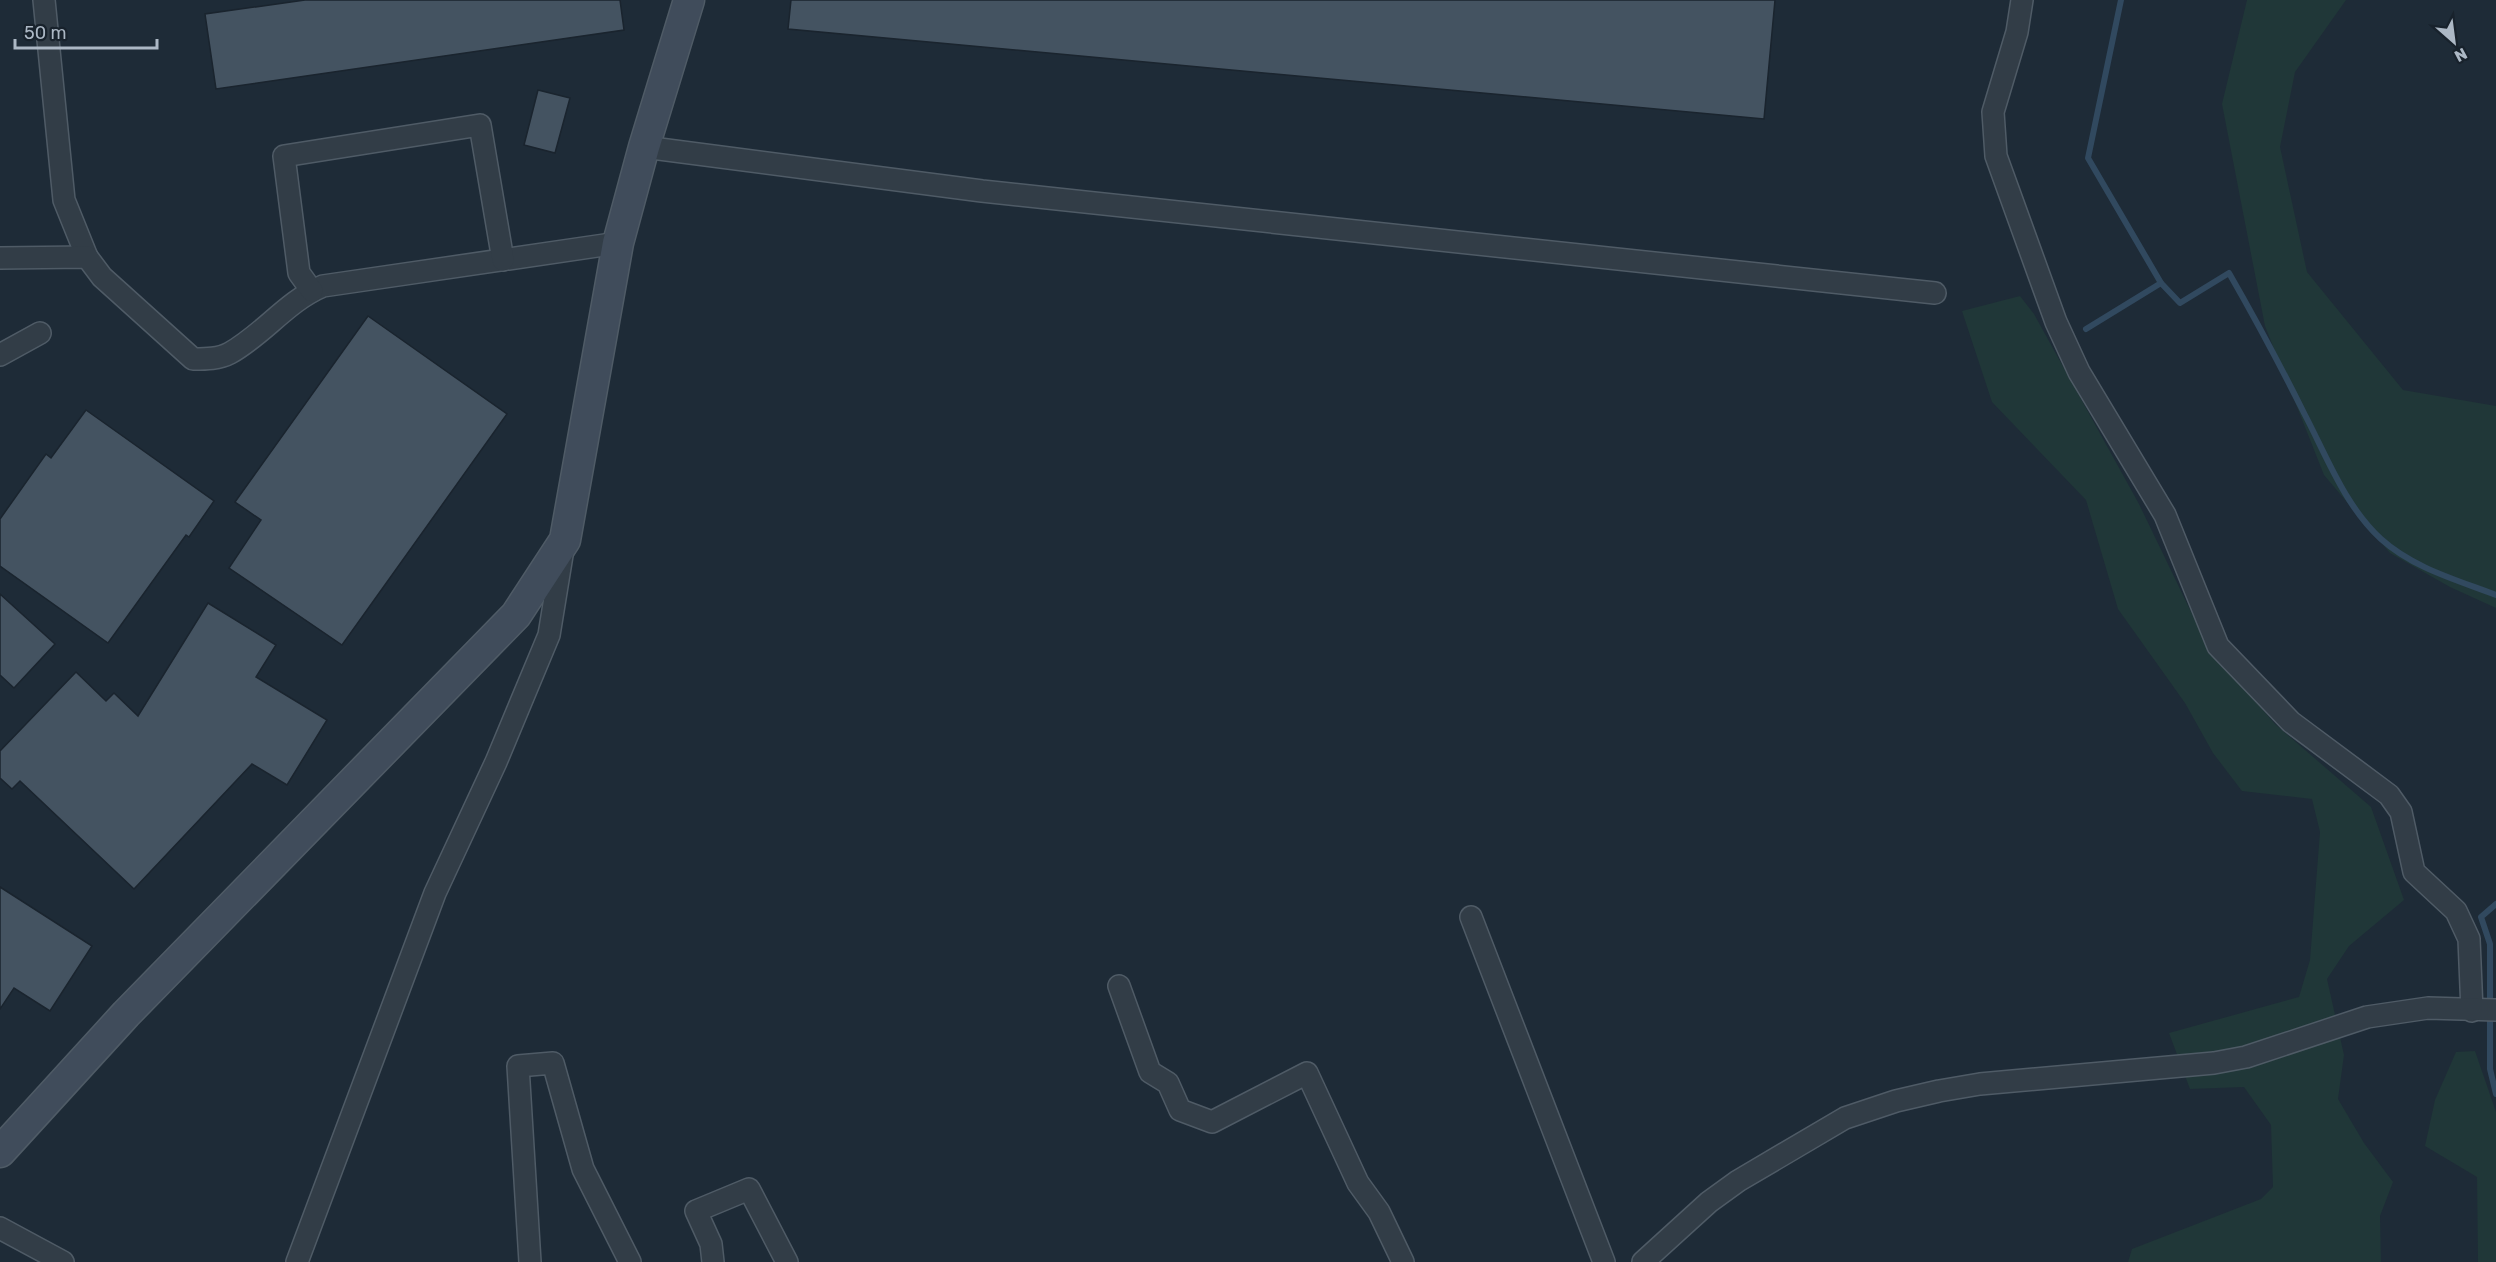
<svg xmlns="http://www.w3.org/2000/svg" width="2496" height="1262" font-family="Rubik,sans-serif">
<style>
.green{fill:#203738}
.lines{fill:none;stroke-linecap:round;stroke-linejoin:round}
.stream{stroke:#31495f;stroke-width:6}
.building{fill:#445361;stroke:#1a242e;stroke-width:1.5}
.street-casing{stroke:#4f5b66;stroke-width:24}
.secondary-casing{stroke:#4f5b66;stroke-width:33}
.street{stroke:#323d47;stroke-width:21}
.secondary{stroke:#404c5b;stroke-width:30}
</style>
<rect width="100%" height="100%" fill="#1e2b37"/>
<g class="green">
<polygon points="2247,0 2346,0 2295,72 2280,147 2307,272 2403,390 2496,406 2496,608 2450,587 2390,553 2324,475 2265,326 2222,104"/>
<polygon points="2020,296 2034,314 2139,504 2207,645 2275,724 2371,807 2404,900 2349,946 2327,979 2344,1055 2338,1099 2364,1143 2393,1182 2380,1216 2381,1262 2128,1262 2132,1249 2261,1199 2273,1187 2271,1125 2244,1087 2190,1089 2169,1033 2299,997 2310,960 2320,832 2312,799 2242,791 2213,753 2185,703 2118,609 2086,500 1992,402 1962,311"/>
<polygon points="2475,1051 2496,1112 2496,1262 2478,1262 2477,1177 2425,1146 2435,1100 2456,1052"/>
</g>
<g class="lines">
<g class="stream">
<path d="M2121,0L2088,158L2161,283L2180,303L2229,273C2256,320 2281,367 2305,415C2327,457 2345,506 2381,539C2413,568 2457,580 2496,595"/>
<polyline points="2086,329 2161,283"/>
<polyline points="2496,904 2481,917 2490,944 2490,1069 2496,1094"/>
</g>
</g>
<g class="building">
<polygon points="305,0 620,0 624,30 216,89 205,14"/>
<polygon points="791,0 1775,0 1764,119 788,29"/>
<polygon points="538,90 570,98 555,153 524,145"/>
<polygon points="368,316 507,414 342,645 229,568 261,520 235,502"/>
<polygon points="86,410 214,501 189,537 186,535 108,643 0,566 0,519 46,454 51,458"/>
<polygon points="0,594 55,644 14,688 0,675"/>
<polygon points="208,603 276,645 256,677 327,720 287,785 252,764 134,889 20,781 12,789 0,778 0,751 76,672 106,701 114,693 138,716"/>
<polygon points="0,887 92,946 50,1011 14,988 0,1009"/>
</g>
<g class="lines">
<g class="street-casing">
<g id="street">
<polyline points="44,0 64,200 87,257"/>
<polyline points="2022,0 2017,32 1993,112 1996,156 2056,322 2079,372 2165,515 2218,646 2291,722 2389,795 2401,812 2414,872 2456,911 2469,939 2472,1011"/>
<polyline points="644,147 982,191 1935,293"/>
<path d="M0,258L87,257L102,277L193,359C206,359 219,359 230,353C264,334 287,301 323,286L618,243"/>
<polyline points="312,291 299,273 284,156 480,125 503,260"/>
<polyline points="0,355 40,333"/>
<polyline points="1471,917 1604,1262"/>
<polyline points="1119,986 1150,1072 1168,1083 1180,1110 1212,1122 1307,1073 1358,1183 1379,1212 1403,1262"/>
<polyline points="0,1228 63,1262"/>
<polyline points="297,1262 435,893 496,762 549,635 563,549"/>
<polyline points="530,1262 518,1066 553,1063 583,1169 630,1262"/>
<polyline points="713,1262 711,1244 696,1211 749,1189 787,1262"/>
<polyline points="1643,1262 1709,1202 1738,1181 1845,1118 1896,1101 1939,1091 1980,1084 2214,1063 2246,1057 2367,1017 2428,1008 2496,1010"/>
</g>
</g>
<g class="secondary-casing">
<polyline id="secondary" points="0,1152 126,1014 516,615 565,540 618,243 644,147 689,0"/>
</g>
<use href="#street" class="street"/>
<use href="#secondary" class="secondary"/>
</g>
<g transform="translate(2454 42) rotate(152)" stroke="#18222c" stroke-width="4.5" paint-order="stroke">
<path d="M0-4.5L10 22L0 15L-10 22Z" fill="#acb8c5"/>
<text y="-9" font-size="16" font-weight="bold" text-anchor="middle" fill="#acb8c5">N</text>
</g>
<path d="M15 39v9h142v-9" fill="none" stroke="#acb8c5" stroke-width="3"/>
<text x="24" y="39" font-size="18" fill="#acb8c5" stroke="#18222c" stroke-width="4.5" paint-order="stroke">50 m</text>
</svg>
